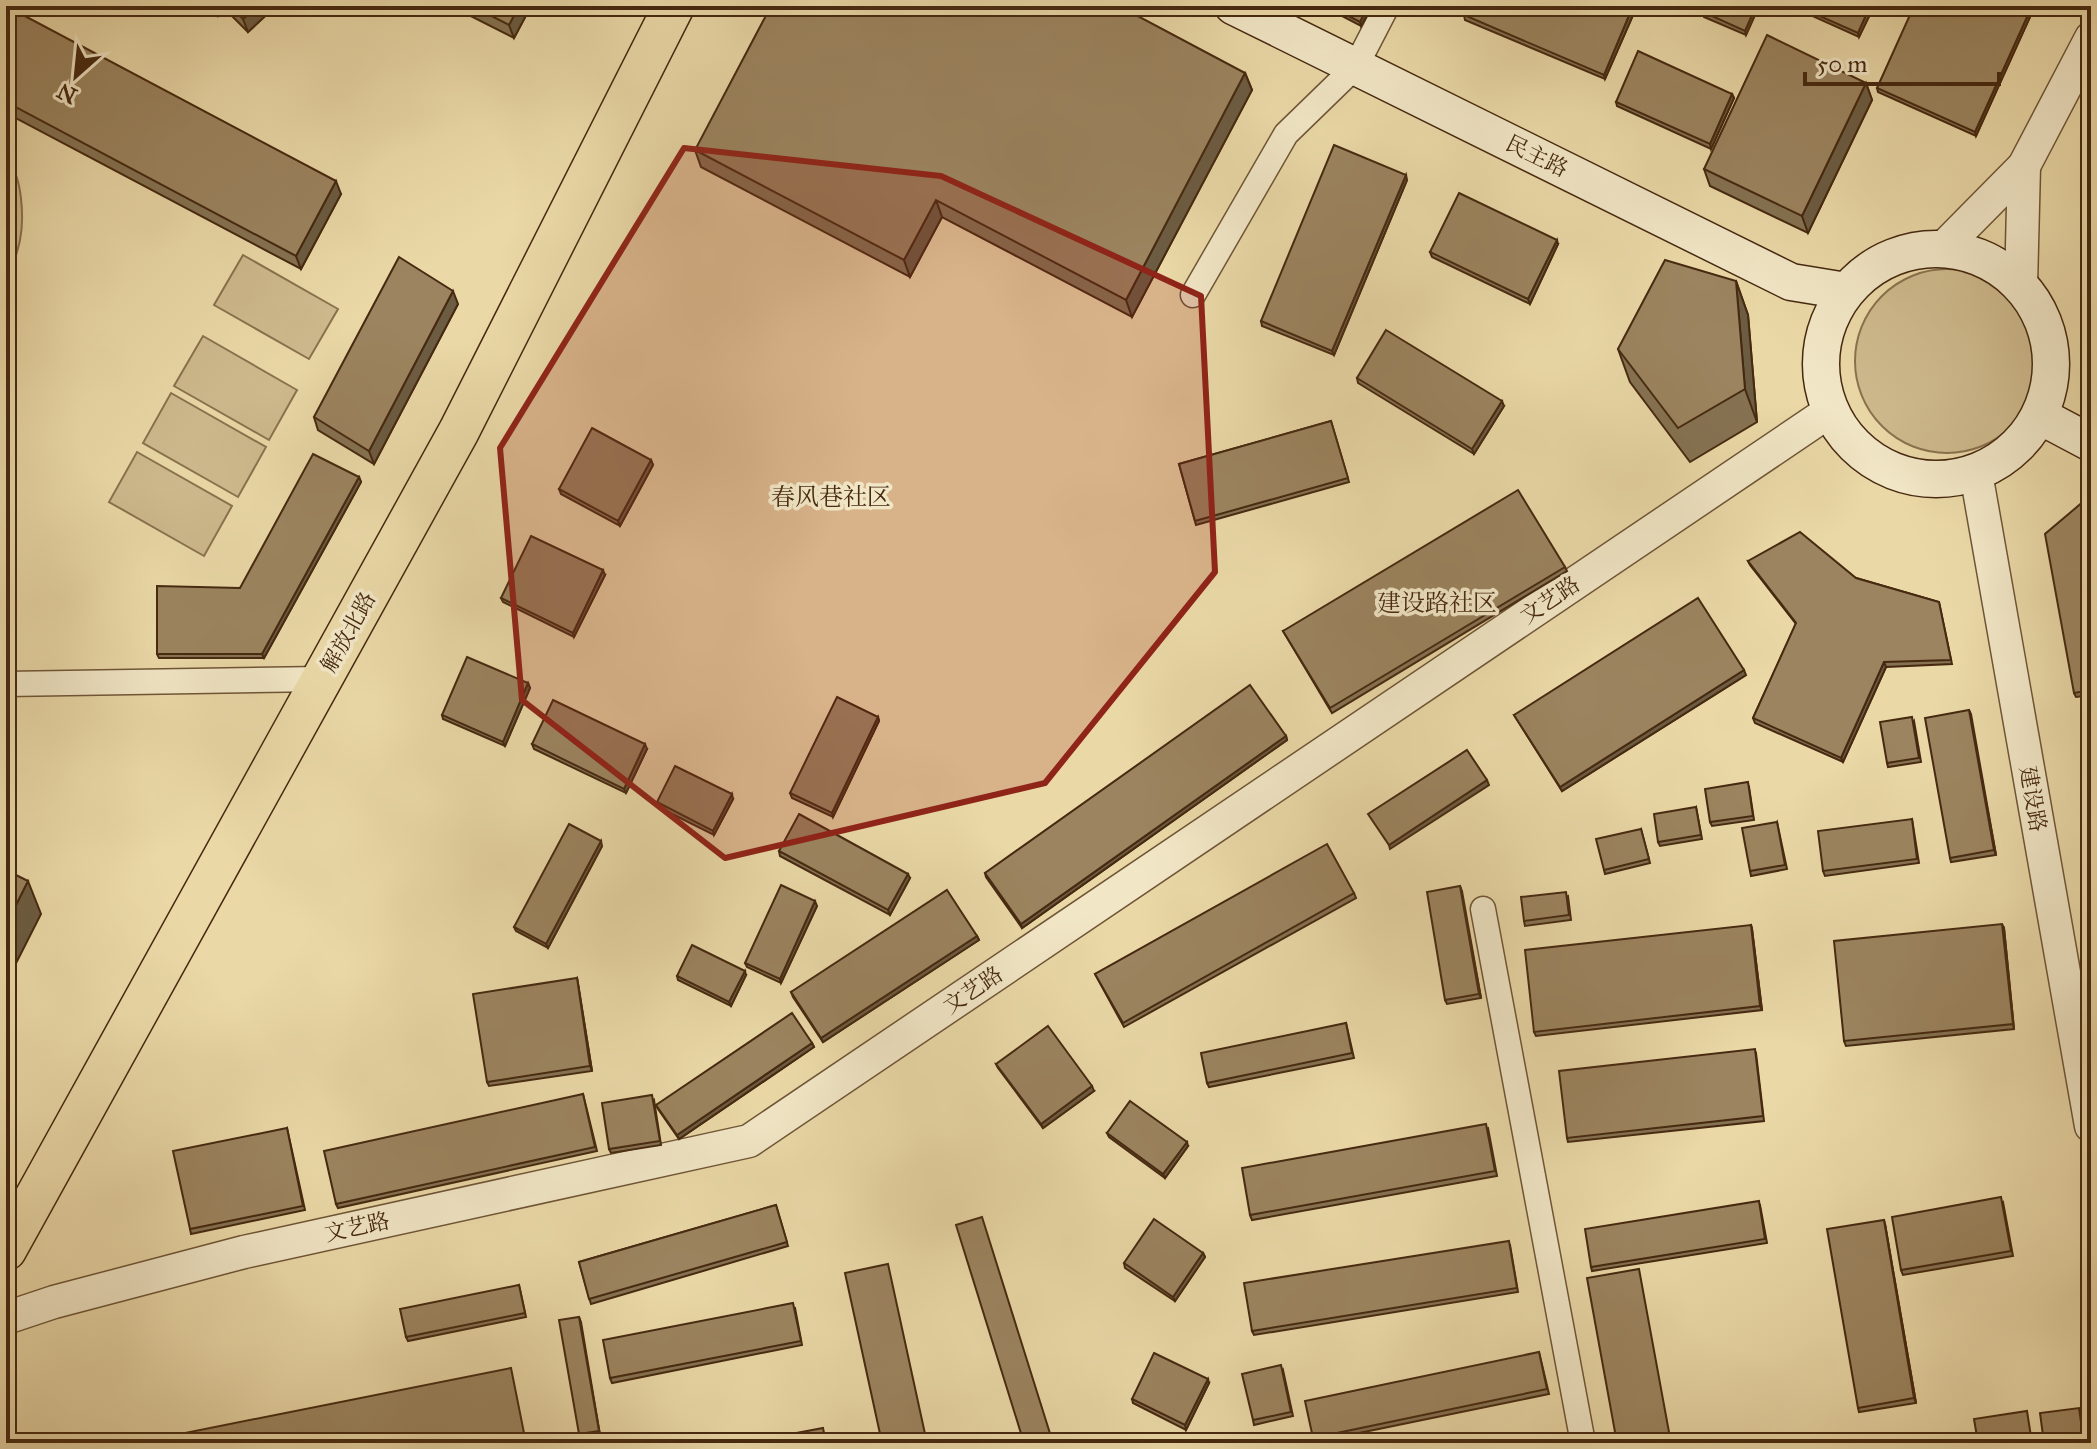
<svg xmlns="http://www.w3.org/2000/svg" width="2097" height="1449" font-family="'IM FELL Great Primer','Noto Serif SC',serif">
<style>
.green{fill:#ceba8d;stroke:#8a724e;stroke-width:2}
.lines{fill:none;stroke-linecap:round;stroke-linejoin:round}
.minor-casing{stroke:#6f5536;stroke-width:27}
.tertiary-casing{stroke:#6f5536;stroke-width:35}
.secondary-casing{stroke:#462910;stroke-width:39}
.primary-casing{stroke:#462910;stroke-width:43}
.minor{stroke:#f1e6c6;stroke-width:24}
.tertiary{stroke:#f1e6c6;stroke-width:32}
.secondary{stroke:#f1e6c6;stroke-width:36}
.primary{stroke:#ead8a7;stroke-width:40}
.wall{fill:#857252;stroke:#462910;stroke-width:2}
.shaded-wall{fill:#6c5c42;stroke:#462910;stroke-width:2}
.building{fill:#9b845f;stroke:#462910;stroke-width:2}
.marked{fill:#8f2418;fill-opacity:0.2;stroke:#8f2418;stroke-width:6;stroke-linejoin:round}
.labels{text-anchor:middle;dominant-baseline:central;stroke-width:7;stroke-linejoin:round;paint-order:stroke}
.street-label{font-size:22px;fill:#462910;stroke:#f1e6c6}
.neighbourhood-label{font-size:24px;fill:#462910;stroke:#f1e6c6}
</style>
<rect width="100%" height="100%" fill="#ead8a7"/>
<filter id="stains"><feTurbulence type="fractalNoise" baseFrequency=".0025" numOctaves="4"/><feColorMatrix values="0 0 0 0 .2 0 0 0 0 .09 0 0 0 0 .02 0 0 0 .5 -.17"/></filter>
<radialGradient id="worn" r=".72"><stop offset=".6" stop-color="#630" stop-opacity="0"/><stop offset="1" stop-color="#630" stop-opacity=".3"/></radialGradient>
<g class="green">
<path d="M6,160C23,173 24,220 20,240C17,255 11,270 6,284Z"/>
<polygon points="243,255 338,309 309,359 214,305"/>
<circle cx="1947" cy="361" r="92"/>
<polygon points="203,336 297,390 269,440 174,386"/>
<polygon points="171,393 266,447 238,497 143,443"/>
<polygon points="137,452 232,506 204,556 109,502"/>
</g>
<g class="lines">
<g class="minor-casing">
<g id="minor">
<polyline points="1193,295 1286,134 1356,66 1387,6"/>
<polyline points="6,684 322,679"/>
<polyline points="1483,909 1583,1443"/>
</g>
</g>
<g class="tertiary-casing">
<g id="tertiary">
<polyline points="1942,249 2024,166 2091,38"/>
<polyline points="2021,286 2024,166"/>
<polyline points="1976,473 2091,1126"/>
<polyline points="6,1318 54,1302 244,1252 749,1141 1830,411"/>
</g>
</g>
<g class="secondary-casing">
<g id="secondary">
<polyline points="1233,6 1791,282 1846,291"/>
<circle cx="1936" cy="364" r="115"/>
<polyline points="2040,416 2091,443"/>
</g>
</g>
<g class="primary-casing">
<polyline id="primary" points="6,1250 459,431 674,6"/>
</g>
<use href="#minor" class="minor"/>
<use href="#tertiary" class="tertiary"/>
<use href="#secondary" class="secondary"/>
<use href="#primary" class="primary"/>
</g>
<g class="wall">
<polygon points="6,6 341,194 301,269 6,113"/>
<polygon points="209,6 276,6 248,32 225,9 218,16"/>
<polygon points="451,6 531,6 514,38"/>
<polygon points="1323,6 1372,6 1361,26"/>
<polygon points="1637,6 1605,79 1465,20 1464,15"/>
<polygon points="1705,6 1759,6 1746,35 1704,17 1703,12"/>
<polygon points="1808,6 1874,6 1859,37 1808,14 1806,10"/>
<polygon points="2035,6 1976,136 1878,92 1877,88"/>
<polygon points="1245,73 1252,90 1132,317 942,217 910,277 701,167 695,150"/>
<polygon points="1866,83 1872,100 1808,233 1710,186 1704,169"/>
<polygon points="1732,94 1734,98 1711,149 1617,106 1616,102"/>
<polygon points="1407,180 1334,355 1262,326 1261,321"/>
<polygon points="1558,244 1530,304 1432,257 1430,252"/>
<polygon points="1736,281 1748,315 1757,422 1690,462 1630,382 1618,349"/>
<polygon points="458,304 374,464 318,430 314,417"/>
<polygon points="1357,378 1504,406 1474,454 1358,383"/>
<polygon points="1331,421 1349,482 1196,525 1179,464"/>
<polygon points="651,460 653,465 620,526 561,494 559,489"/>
<polygon points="359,477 361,482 264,658 159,658 157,654 240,588"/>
<polygon points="2091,495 2091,695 2076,697 2074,693"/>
<polygon points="1748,561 1856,578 1939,602 1952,664 1886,667 1843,762 1755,723 1753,718 1796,624 1750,565"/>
<polygon points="1565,567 1567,571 1332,713 1283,631"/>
<polygon points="605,575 574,637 503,602 501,598"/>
<polygon points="1746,675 1562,791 1514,715"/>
<polygon points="528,683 530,688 505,746 443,719 442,715"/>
<polygon points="1969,710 1996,855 1951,862 1950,858"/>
<polygon points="878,717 879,721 833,817 792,798 790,793"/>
<polygon points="1914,721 1921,762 1888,767 1887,763"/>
<polygon points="1286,736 1287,740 1022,928 986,877 985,873"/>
<polygon points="532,744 647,749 626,793 534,749"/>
<polygon points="1749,787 1754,820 1712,826 1710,822"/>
<polygon points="733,799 714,835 658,807 657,802"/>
<polygon points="1696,807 1702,839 1660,846 1658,842"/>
<polygon points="1912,819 1919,863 1825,876 1823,871"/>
<polygon points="1777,822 1787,869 1751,876 1750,871"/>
<polygon points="1641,829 1650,863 1605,874 1604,870"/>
<polygon points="602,846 548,948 516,931 514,927"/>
<polygon points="779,851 910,878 890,915 780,856"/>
<polygon points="1460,886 1481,998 1447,1004 1445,1000"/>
<polygon points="1354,893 1356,898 1124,1027 1095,974"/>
<polygon points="1568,896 1571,920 1525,926 1524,921"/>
<polygon points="817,906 781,983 747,967 745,963"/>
<polygon points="1751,925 1752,929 1762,1010 1536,1036 1534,1032"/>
<polygon points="2004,928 2014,1029 1846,1046 1844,1041"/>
<polygon points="977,936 979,940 823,1042 793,997 791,992"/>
<polygon points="746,975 731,1006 678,980 677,976"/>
<polygon points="577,978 592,1071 489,1086 487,1082"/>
<polygon points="1346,1023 1354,1058 1209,1087 1207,1083"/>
<polygon points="812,1043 814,1047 679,1139 658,1109 656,1105"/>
<polygon points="1756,1053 1764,1121 1568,1142 1567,1138"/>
<polygon points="996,1064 1094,1091 1043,1128 998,1068"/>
<polygon points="583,1094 597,1151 338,1208 336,1204"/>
<polygon points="654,1100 661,1145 611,1153 609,1149"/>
<polygon points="287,1128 305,1210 191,1234 190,1229"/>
<polygon points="1488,1128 1497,1176 1252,1220 1250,1215"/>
<polygon points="1107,1133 1188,1146 1165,1178 1109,1137"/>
<polygon points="2003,1202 2013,1256 1903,1275 1901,1270"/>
<polygon points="776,1205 788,1246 591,1304 579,1262"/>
<polygon points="1760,1205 1767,1243 1592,1271 1591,1267"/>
<polygon points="1885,1224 1916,1403 1859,1412 1858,1408"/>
<polygon points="1510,1245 1518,1292 1254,1335 1252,1331"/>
<polygon points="1203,1253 1205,1257 1175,1301 1125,1268 1124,1263"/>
<polygon points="519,1285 526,1317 408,1341 406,1337"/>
<polygon points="795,1308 802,1345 612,1383 610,1378"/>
<polygon points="579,1317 600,1435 580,1439 579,1434"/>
<polygon points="1539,1352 1549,1394 1315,1442 1313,1438"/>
<polygon points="1283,1370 1293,1416 1254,1425 1253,1420"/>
<polygon points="1209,1383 1186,1430 1133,1403 1132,1399"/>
</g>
<g class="shaded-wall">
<polygon points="214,6 224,6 225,9 218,16"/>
<polygon points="257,6 276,6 248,32 243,19"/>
<polygon points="519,6 531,6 514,38 509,25"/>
<polygon points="1368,6 1372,6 1361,26 1360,22"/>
<polygon points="1633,6 1637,6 1605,79 1604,75"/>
<polygon points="1756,6 1759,6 1746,35 1745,31"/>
<polygon points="1870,6 1874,6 1859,37 1858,33"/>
<polygon points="2032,6 2035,6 1976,136 1975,132"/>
<polygon points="1245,73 1252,90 1132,317 1126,300"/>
<polygon points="1866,83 1872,100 1808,233 1802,216"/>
<polygon points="1732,94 1734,98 1711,149 1710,144"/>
<polygon points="1406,175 1407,180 1334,355 1332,351"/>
<polygon points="336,181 341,194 301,269 296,256"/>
<polygon points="936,200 942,217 910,277 904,260"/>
<polygon points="1557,240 1558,244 1530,304 1528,299"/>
<polygon points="1736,281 1748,315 1757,422 1745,389"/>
<polygon points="453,291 458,304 374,464 369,451"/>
<polygon points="1502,401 1504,406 1474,454 1472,449"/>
<polygon points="651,460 653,465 620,526 618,521"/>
<polygon points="359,477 361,482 264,658 262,654"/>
<polygon points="603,570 605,575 574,637 573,633"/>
<polygon points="1884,662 1886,667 1843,762 1841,758"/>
<polygon points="1744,670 1746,675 1562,791 1560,787"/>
<polygon points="528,683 530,688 505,746 503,742"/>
<polygon points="1969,710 1971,714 1996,855 1994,850"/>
<polygon points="878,717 879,721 833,817 832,813"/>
<polygon points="1286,736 1287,740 1022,928 1021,924"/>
<polygon points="645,744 647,749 626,793 624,789"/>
<polygon points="1487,780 1489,785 1390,849 1389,845"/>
<polygon points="732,794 733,799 714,835 713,831"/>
<polygon points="601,841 602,846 548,948 546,944"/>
<polygon points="908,874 910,878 890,915 888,910"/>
<polygon points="28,881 41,914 6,983 6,925"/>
<polygon points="1460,886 1462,891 1481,998 1479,994"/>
<polygon points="815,901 817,906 781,983 780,979"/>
<polygon points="2002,924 2004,928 2014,1029 2013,1024"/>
<polygon points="1751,925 1752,929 1762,1010 1760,1006"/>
<polygon points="977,936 979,940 823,1042 821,1038"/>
<polygon points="745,971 746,975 731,1006 729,1002"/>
<polygon points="577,978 578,983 592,1071 590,1066"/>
<polygon points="812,1043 814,1047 679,1139 677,1135"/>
<polygon points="1092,1086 1094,1091 1043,1128 1041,1124"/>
<polygon points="1187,1142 1188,1146 1165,1178 1163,1174"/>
<polygon points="1884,1220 1885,1224 1916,1403 1914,1398"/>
<polygon points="1203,1253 1205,1257 1175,1301 1173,1297"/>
<polygon points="579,1317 581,1322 600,1435 599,1431"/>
<polygon points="1208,1379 1209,1383 1186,1430 1185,1425"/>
</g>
<g class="building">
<polygon points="6,6 336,181 296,256 6,102"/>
<polygon points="230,6 257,6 243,19"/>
<polygon points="472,6 519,6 509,25"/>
<polygon points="771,6 1119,6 1245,73 1126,300 936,200 904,260 695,150"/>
<polygon points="1329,6 1368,6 1360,22"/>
<polygon points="1468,6 1633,6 1604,75 1464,15"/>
<polygon points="1705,6 1756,6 1745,31 1703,12"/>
<polygon points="1808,6 1870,6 1858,33 1806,10"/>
<polygon points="1914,6 2032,6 1975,132 1877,88"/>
<polygon points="1767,35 1866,83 1802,216 1704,169"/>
<polygon points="1638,51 1732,94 1710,144 1616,102"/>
<polygon points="1334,145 1406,175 1332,351 1261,321"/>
<polygon points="1459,193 1557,240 1528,299 1430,252"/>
<polygon points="399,257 453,291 369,451 314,417"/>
<polygon points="1665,260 1736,281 1745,389 1678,428 1618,349"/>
<polygon points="1386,330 1502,401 1472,449 1357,378"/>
<polygon points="1331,421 1348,478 1195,521 1179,464"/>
<polygon points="592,428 651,460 618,521 559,489"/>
<polygon points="313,454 359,477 262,654 157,654 157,586 240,588"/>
<polygon points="1518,490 1565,567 1330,708 1283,631"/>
<polygon points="2091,495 2091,690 2074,693 2045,534"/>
<polygon points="1800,532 1856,578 1939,602 1951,660 1884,662 1841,758 1753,718 1796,623 1748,561"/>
<polygon points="531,536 603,570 573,633 501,598"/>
<polygon points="1698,598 1744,670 1560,787 1514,715"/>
<polygon points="467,657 528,683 503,742 442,715"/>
<polygon points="1250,685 1286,736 1021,924 985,873"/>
<polygon points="837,697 878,717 832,813 790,793"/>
<polygon points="553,700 645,744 624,789 532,744"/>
<polygon points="1969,710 1994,850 1950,858 1925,718"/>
<polygon points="1912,717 1919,758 1887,763 1880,722"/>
<polygon points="1467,750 1487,780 1389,845 1368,814"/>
<polygon points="675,766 732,794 713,831 657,802"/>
<polygon points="1748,782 1753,816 1710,822 1705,789"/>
<polygon points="1696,807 1701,835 1658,842 1654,814"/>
<polygon points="799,814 908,874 888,910 779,851"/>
<polygon points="1912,819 1917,859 1823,871 1818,831"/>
<polygon points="1777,822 1785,865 1750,871 1742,828"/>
<polygon points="569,824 601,841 546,944 514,927"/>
<polygon points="1641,829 1649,859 1604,870 1596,839"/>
<polygon points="1327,844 1354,893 1123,1023 1095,974"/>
<polygon points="6,870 28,881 6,925"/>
<polygon points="781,885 815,901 780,979 745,963"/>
<polygon points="1460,886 1479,994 1445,1000 1427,892"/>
<polygon points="947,890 977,936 821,1038 791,992"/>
<polygon points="1566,892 1569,915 1524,921 1521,897"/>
<polygon points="2002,924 2013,1024 1844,1041 1834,941"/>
<polygon points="1751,925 1760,1006 1534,1032 1525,950"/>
<polygon points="692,945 745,971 729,1002 677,976"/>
<polygon points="577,978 590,1066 487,1082 473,994"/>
<polygon points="792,1013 812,1043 677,1135 656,1105"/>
<polygon points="1346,1023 1352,1053 1207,1083 1201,1053"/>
<polygon points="1048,1026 1092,1086 1041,1124 996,1064"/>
<polygon points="1755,1049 1763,1116 1567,1138 1559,1071"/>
<polygon points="583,1094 595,1147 336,1204 324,1151"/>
<polygon points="652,1095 660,1141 609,1149 602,1103"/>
<polygon points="1130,1101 1187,1142 1163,1174 1107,1133"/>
<polygon points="1486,1124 1495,1171 1250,1215 1242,1168"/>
<polygon points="287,1128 303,1206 190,1229 173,1151"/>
<polygon points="2001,1197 2011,1251 1901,1270 1892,1217"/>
<polygon points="1759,1201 1765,1239 1591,1267 1585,1229"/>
<polygon points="776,1205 787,1242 589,1299 579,1262"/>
<polygon points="982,1217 1053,1443 1024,1443 956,1225"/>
<polygon points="1154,1219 1203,1253 1173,1297 1124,1263"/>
<polygon points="1884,1220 1914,1398 1858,1408 1827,1229"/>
<polygon points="1509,1241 1517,1288 1252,1331 1244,1283"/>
<polygon points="888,1264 927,1443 882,1443 845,1273"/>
<polygon points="1639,1269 1671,1443 1617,1443 1587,1278"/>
<polygon points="519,1285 525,1313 406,1337 400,1309"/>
<polygon points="793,1303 801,1341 610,1378 603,1340"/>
<polygon points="579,1317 599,1431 579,1434 559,1320"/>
<polygon points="1539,1352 1547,1389 1313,1438 1305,1401"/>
<polygon points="1154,1353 1208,1379 1185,1425 1132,1399"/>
<polygon points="1281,1365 1291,1412 1253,1420 1242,1374"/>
<polygon points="511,1368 526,1443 166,1443 165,1437"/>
<polygon points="2079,1408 2084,1443 2044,1443 2040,1413"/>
<polygon points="2027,1411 2032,1443 1978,1443 1974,1419"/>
<polygon points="823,1428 826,1443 743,1443"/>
</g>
<path class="marked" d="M684,148L941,176L1201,296L1215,572L1045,783L725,858L522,700L500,448Z"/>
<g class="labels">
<g class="street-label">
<text transform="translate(1537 156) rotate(26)">民主路</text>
<text transform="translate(1550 600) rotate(-34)">文艺路</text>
<text transform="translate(348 632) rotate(-61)">解放北路</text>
<text transform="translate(2033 799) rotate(80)">建设路</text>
<text transform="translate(973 990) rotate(-34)">文艺路</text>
<text transform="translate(357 1227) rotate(-12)">文艺路</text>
</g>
<g class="neighbourhood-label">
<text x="831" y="497">春风巷社区</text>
<text x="1437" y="603">建设路社区</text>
</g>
</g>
<rect width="2097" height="1449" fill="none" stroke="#ead8a7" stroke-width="32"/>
<rect x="8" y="8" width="2081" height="1433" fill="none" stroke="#462910" stroke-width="4"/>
<rect x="16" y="16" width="2065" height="1417" fill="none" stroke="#462910" stroke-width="2"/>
<g transform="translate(76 76) rotate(207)" stroke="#f1e6c6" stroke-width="6" paint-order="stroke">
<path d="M0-6L14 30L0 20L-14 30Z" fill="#462910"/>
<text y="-12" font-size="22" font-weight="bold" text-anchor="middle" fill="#462910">N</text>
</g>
<path d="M1805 72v12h194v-12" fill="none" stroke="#462910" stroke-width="4"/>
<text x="1817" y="72" font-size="24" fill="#462910" stroke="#f1e6c6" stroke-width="6" paint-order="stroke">50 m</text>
<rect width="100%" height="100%" filter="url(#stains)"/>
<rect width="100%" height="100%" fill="url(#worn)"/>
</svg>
